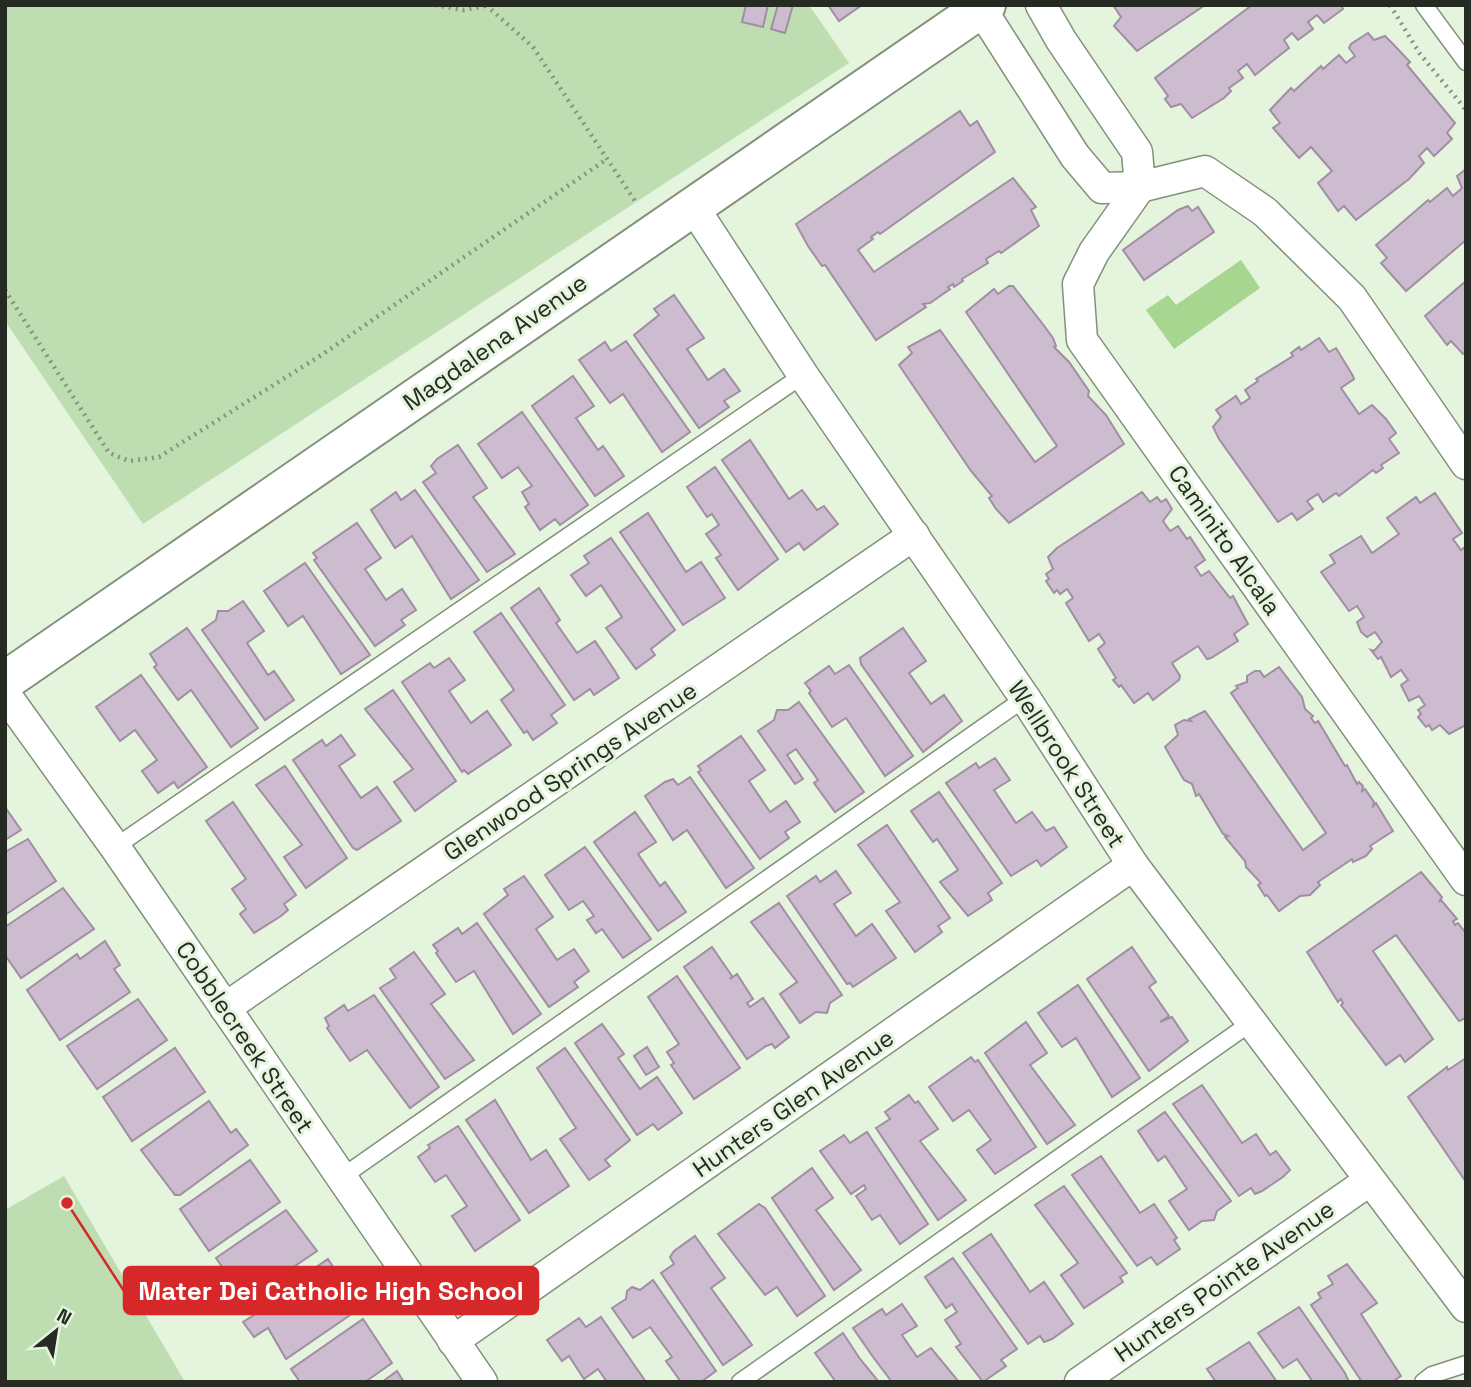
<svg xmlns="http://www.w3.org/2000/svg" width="1471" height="1387" font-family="'Space Grotesk',sans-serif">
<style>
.green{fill:#beddb0}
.water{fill:#a6d68f}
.building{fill:#cdbbd0;stroke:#a08ea2;stroke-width:2}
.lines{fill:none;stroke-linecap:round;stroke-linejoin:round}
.lane-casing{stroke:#82917c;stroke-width:19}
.street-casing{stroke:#82917c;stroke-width:33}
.secondary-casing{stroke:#82917c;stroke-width:42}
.path{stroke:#889383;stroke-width:4.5;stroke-dasharray:2 5;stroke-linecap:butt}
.lane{stroke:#fff;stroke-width:16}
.street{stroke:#fff;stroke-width:30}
.secondary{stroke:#fff;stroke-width:38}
.labels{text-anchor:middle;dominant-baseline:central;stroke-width:6;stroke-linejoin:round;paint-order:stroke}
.street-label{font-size:24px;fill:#252b23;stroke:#e4f4dd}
.leader{fill:none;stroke:#d62828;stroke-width:2.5}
.callout-dot{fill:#d62828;stroke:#e4f4dd;stroke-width:2.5}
.callout{fill:#d62828;stroke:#d62828;stroke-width:2.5}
.callout-label{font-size:26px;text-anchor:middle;font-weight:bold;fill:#fff}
</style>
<rect width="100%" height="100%" fill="#e4f4dd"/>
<g class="green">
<polygon points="5,5 809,5 849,63 143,524 5,321"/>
<polygon points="64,1176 185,1382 5,1382 5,1210"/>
</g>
<polygon class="water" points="1241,260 1260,288 1174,349 1146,310 1168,295 1176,305"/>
<g class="building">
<polygon points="746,5 768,5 763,27 742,22"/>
<polygon points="778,5 793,5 785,33 771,29"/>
<polygon points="828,5 862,5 839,21"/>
<polygon points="1113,5 1205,5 1137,51 1114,26 1121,17"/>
<polygon points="1341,5 1343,9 1324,23 1317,15 1308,22 1313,29 1298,40 1292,33 1284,40 1289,48 1255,75 1247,64 1238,71 1243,78 1229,88 1231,91 1224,98 1192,118 1181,104 1171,107 1165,99 1168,96 1155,78 1252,5"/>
<polygon points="1368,33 1374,40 1385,36 1394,45 1410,62 1407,65 1455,123 1447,133 1452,139 1434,156 1427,148 1419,156 1424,163 1409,179 1356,220 1344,206 1338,211 1318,183 1332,171 1311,147 1299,158 1273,128 1280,123 1270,110 1291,88 1294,91 1321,66 1323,69 1339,55 1346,63 1355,56 1349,48 1351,44"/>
<polygon points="960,111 970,126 977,121 995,152 880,234 878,232 871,237 873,239 858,250 874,272 1013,178 1036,207 1031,210 1039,226 1001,253 999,251 986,259 988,263 962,279 963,281 954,287 953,284 948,287 950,289 930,303 923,304 926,307 876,340 825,265 822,266 808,246 796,224"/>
<polygon points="1466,169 1466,240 1406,291 1381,263 1387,258 1376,245 1428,200 1430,202 1447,188 1453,196 1462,188 1457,176"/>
<polygon points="1188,206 1192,211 1198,207 1214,232 1144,280 1123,250 1178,210"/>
<polygon points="1466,281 1466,352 1463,354 1451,341 1447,345 1425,316"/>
<polygon points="1009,286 1013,286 1042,323 1053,338 1056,346 1054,347 1069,362 1089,391 1088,396 1106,415 1124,444 1009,523 996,509 989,498 992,496 971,471 899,365 912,353 908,347 940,330 1035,462 1057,446 966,312 994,289 998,294"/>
<polygon points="674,295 704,338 687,349 708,380 724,369 740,391 724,401 729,407 699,428 634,335 659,315 654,309"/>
<polygon points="1319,338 1329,352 1336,348 1353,376 1354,379 1341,388 1359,414 1372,405 1386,419 1396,433 1389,439 1399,453 1381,465 1383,468 1376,473 1373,470 1339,496 1336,493 1323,502 1318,494 1307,501 1313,509 1297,520 1292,513 1278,522 1219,439 1213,427 1221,417 1216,410 1236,396 1241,404 1250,398 1245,390 1258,381 1256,379 1293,356 1291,353 1299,347 1301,350"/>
<polygon points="626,341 690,432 662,452 623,394 610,403 579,360 605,342 611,351"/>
<polygon points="573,376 594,406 576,418 598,450 603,446 624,476 595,496 532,406"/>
<polygon points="522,412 588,505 560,525 555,519 540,530 525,507 529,504 522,492 532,486 518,467 502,478 478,444"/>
<polygon points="750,440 789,499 802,490 817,510 824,506 838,524 804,550 799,543 786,552 722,460"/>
<polygon points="458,445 487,488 473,497 515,554 487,572 423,482 436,473 431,466 437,459"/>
<polygon points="715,467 778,559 738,590 716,558 721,555 706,534 719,525 712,514 707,517 687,487"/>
<polygon points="415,490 479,580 451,599 412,536 395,548 371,510 396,492 401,500"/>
<polygon points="1142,492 1150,502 1157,497 1161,502 1166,499 1172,509 1163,521 1170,531 1178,526 1187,539 1190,537 1205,560 1195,567 1201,576 1209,571 1230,598 1233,596 1248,624 1234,634 1238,641 1211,658 1207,659 1198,646 1172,663 1180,676 1179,680 1153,700 1148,693 1134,703 1121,685 1119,687 1113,680 1116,678 1098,649 1105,643 1099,634 1089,641 1066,603 1073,598 1067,589 1060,594 1057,590 1054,593 1046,581 1049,579 1046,574 1053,569 1048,557 1057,548"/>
<polygon points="1435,493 1462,533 1453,539 1461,550 1466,546 1466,725 1449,734 1440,725 1432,730 1429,725 1426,727 1418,717 1421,714 1418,710 1425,705 1419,696 1409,701 1401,685 1408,680 1401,670 1391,677 1381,657 1378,659 1371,650 1374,651 1382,642 1375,632 1367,637 1361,632 1357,622 1364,617 1357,606 1349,611 1321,572 1335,563 1330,555 1361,536 1372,553 1399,534 1387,518 1416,497 1420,503"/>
<polygon points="648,513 686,572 701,562 725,598 683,625 620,532"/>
<polygon points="357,523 381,558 365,569 386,600 402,589 416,610 401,620 405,625 375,646 314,560 317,558 313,553"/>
<polygon points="611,538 675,630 651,649 655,655 636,669 606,628 622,617 601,585 586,596 571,575 589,563 584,556"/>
<polygon points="305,563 370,655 341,674 303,616 288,626 264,591"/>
<polygon points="539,588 560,620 556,623 577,653 595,641 615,671 619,678 594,695 590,689 574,700 511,608"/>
<polygon points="243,601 264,631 247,643 268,675 274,671 294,700 265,720 202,630 216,620 218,611 228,611"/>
<polygon points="501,613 565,705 551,715 557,723 533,740 527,731 524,733 501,700 514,690 474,632"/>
<polygon points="187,628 258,728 231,747 191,690 178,700 154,667 157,665 150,654"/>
<polygon points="903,628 926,661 909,673 931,704 944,695 962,721 923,752 861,664 860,658"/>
<polygon points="449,658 465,680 449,691 471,723 487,711 511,745 468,774 464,770 462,772 402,682 430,663 434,668"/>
<polygon points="849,665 913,756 885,776 846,718 832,727 809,693 811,691 805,683 829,666 835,674"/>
<polygon points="1279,667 1302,697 1305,709 1313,716 1311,718 1315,723 1318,721 1345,766 1347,765 1357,784 1359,782 1363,786 1362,791 1365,789 1374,802 1373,806 1376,803 1393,831 1370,846 1372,849 1366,856 1353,862 1352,859 1318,882 1320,885 1310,895 1300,896 1279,911 1267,895 1265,896 1258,885 1261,883 1246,867 1245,861 1225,837 1228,836 1223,834 1199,794 1196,796 1192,784 1184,780 1165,747 1178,735 1175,725 1184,720 1191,721 1189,719 1205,711 1303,850 1326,833 1231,693 1238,688 1236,686 1247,682 1247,676 1255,671 1260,671 1264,677"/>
<polygon points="141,675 207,767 178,788 174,782 158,793 142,771 157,760 135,730 120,741 96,707"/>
<polygon points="393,690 456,781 415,811 394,782 413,769 365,709"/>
<polygon points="799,702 864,792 835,812 814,783 818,780 796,749 787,755 803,779 795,784 758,731 774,720 777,710 788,710"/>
<polygon points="341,735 355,755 339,766 361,798 377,787 401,821 357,850 353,848 293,760 322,740 326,746"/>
<polygon points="741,736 765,770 749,781 770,812 786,801 800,822 785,832 789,838 760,859 698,772 701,770 698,766"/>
<polygon points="995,758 1010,780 994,790 1016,823 1032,812 1046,831 1054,827 1067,847 1041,866 1037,860 1011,876 946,783 976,763 979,768"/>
<polygon points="285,766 347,858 306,888 284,857 302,845 256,785"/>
<polygon points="690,777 754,868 726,888 687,830 673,840 645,796 665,782 673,779 678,785"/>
<polygon points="939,792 1002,883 988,893 992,900 968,916 940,882 958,870 937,839 933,842 911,811"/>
<polygon points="233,802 296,895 284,904 288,910 281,916 254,933 240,914 246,909 232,889 246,879 206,821"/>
<polygon points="5,807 21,830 5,840"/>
<polygon points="635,812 656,842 638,854 660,886 665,882 686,912 658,931 594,842"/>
<polygon points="887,825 950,918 938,926 942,932 915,952 886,911 900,902 858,845"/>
<polygon points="28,839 56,881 5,915 5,852"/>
<polygon points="585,847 651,939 623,958 602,929 596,933 587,920 594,916 583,901 569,910 545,875"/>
<polygon points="836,871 851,893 834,904 856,936 872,924 896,958 853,987 850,983 847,984 787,896 816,876 820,882"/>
<polygon points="1421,872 1442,897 1439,902 1441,900 1457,919 1453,921 1455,925 1458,923 1465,932 1466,1018 1459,1021 1396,935 1373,951 1433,1039 1405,1062 1400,1055 1386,1065 1341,1005 1343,1003 1341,999 1338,1002 1307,952"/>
<polygon points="524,876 553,917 536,929 557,960 574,949 589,971 574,982 578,987 549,1007 484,914 508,895 504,889"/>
<polygon points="63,888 94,929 21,978 5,955 5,927"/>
<polygon points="779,903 842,995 830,1003 827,1013 816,1012 800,1023 780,994 797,982 751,922"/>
<polygon points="477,923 541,1014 513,1034 474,971 456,982 436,953 438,951 433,945 458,928 462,934"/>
<polygon points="105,941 120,965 114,969 130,992 60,1040 27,990 77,954 80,959"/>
<polygon points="712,947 732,976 730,979 737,974 753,999 747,1003 750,1007 763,998 789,1037 775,1048 772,1044 766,1046 747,1059 684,967"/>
<polygon points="1132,947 1156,982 1149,987 1169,1016 1160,1022 1172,1017 1188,1041 1149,1071 1087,979"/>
<polygon points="414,952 445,994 431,1004 474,1060 445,1079 380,988 396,978 390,969"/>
<polygon points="677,976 740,1068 694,1099 671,1065 674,1063 667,1052 679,1044 648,997"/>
<polygon points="1078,985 1140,1078 1112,1097 1076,1038 1062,1047 1038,1013"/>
<polygon points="374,995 439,1087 410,1108 367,1050 350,1061 327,1028 329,1026 325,1018 344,1005 348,1011"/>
<polygon points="138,999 167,1040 97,1089 67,1046"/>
<polygon points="1026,1022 1047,1053 1030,1065 1075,1125 1047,1144 985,1053"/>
<polygon points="602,1024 624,1054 618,1058 640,1089 657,1077 682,1113 658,1130 653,1124 637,1135 575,1043"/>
<polygon points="647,1047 659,1067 646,1075 634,1056"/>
<polygon points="175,1048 205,1092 132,1141 103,1097"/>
<polygon points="565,1048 630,1140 605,1160 610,1166 589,1180 560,1139 576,1128 537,1068"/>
<polygon points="971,1057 975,1062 978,1060 1036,1147 995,1174 977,1150 991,1140 969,1110 953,1121 929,1087"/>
<polygon points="1466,1058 1466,1182 1408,1097 1447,1067 1448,1070"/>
<polygon points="1202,1085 1242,1143 1256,1134 1270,1155 1276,1151 1290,1170 1283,1177 1262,1191 1255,1194 1251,1188 1239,1196 1173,1104"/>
<polygon points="909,1095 915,1103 918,1101 938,1129 920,1141 966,1200 938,1220 876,1128 890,1119 885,1112"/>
<polygon points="495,1100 531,1160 546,1150 569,1186 529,1213 466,1120"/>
<polygon points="209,1101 231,1133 236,1129 248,1145 180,1195 175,1195 141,1150"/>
<polygon points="1165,1112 1231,1201 1217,1211 1214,1220 1202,1221 1189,1230 1169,1201 1187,1189 1165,1156 1158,1161 1138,1131"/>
<polygon points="458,1126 520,1220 475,1251 452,1216 467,1206 446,1175 435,1182 418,1157 430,1148 428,1145"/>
<polygon points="867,1132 928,1224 900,1244 880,1215 872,1220 856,1196 866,1189 864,1185 851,1194 820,1151 844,1135 850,1143"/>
<polygon points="1101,1156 1140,1213 1154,1204 1177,1238 1174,1240 1180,1249 1157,1265 1151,1257 1137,1266 1072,1175"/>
<polygon points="250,1160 280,1202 209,1251 180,1209"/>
<polygon points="812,1168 833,1198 816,1210 861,1270 834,1290 772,1198"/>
<polygon points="1064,1186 1127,1273 1120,1277 1123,1282 1084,1308 1061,1275 1078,1263 1035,1205"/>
<polygon points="759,1204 765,1208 825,1296 797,1316 777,1287 765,1295 718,1234"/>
<polygon points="286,1210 317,1251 245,1300 216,1258"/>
<polygon points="991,1234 1030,1292 1044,1282 1073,1324 1052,1339 1044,1342 1040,1336 1028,1344 963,1253"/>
<polygon points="695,1236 725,1278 711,1288 752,1345 723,1365 661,1273 674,1264 670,1257 674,1251"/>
<polygon points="953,1258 1017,1349 1001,1360 1006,1366 983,1382 956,1347 961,1344 945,1320 957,1312 952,1304 946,1308 925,1277"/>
<polygon points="328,1259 339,1276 334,1280 356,1311 286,1359 268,1328 254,1337 243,1322 257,1313 255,1309"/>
<polygon points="1347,1264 1377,1303 1361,1314 1401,1376 1392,1382 1362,1382 1311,1305 1321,1298 1318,1293 1333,1284 1328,1276"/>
<polygon points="653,1280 716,1371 701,1382 681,1382 666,1361 672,1357 650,1327 633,1338 612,1308 626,1299 627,1291 632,1287 640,1290"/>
<polygon points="902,1304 917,1326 902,1335 917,1357 931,1348 959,1382 892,1382 873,1357 853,1328 882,1309 886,1315"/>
<polygon points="1299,1307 1345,1373 1349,1382 1313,1382 1297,1359 1283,1368 1258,1333"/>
<polygon points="601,1317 646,1382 607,1382 598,1369 584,1379 569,1356 562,1361 547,1340 579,1318 586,1327"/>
<polygon points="363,1319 392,1363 365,1382 300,1382 291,1369"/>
<polygon points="843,1333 860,1359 879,1382 836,1382 815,1353"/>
<polygon points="1249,1342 1277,1382 1216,1382 1207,1369"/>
<polygon points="397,1371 404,1382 382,1382"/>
</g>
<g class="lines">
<g class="lane-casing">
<g id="lane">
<polyline points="1424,5 1466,62"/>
<polyline points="115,847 803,375"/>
<polyline points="342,1177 1025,698"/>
<polyline points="740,1382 1252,1022"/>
<polyline points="1423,1382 1432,1375 1466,1364"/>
</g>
</g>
<g class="street-casing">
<g id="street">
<polyline points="1041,5 1061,40 1137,152 1140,187"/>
<polyline points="981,9 1075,156 1102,188 1140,187 1205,171 1265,212 1352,298 1466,464"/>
<polyline points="1140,187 1094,252 1078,284 1082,340 1466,880"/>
<polyline points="692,205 803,375 1025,698 1133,865 1466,1307"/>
<polyline points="5,694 115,847 482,1382"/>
<polyline points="225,1008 914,535"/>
<polyline points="453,1341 1133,865"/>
<polyline points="1080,1382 1369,1181"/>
</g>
</g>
<g class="secondary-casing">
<polyline id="secondary" points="5,681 986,5"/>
</g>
<g class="path">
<polyline points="435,5 463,10 490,5"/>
<polyline points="486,5 533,47 637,204"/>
<polyline points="1390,5 1420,54 1466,110"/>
<polyline points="5,290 109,453 129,461 159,457 323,354 607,159"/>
</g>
<use href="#lane" class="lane"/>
<use href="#street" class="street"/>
<use href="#secondary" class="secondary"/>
</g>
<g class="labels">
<g class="street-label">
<text transform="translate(495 342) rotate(-35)">Magdalena Avenue</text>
<text transform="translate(1225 540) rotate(55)">Caminito Alcala</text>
<text transform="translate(1067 764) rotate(57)">Wellbrook Street</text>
<text transform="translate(570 771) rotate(-34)">Glenwood Springs Avenue</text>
<text transform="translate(245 1037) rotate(56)">Cobblecreek Street</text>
<text transform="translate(793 1103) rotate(-35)">Hunters Glen Avenue</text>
<text transform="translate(1224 1281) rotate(-35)">Hunters Pointe Avenue</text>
</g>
</g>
<path class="leader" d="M67 1203L124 1291"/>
<circle class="callout-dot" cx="67" cy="1203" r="7"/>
<rect class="callout" x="124" y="1267" width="414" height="47" rx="7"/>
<g class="callout-label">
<text x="331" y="1300">Mater Dei Catholic High School</text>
</g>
<rect width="1471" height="1387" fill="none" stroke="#252b23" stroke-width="14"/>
<g transform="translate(56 1331) rotate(30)" stroke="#e4f4dd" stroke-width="5" paint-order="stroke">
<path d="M0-5L12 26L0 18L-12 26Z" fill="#252b23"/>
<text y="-10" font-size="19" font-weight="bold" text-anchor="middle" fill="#252b23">N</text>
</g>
</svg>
